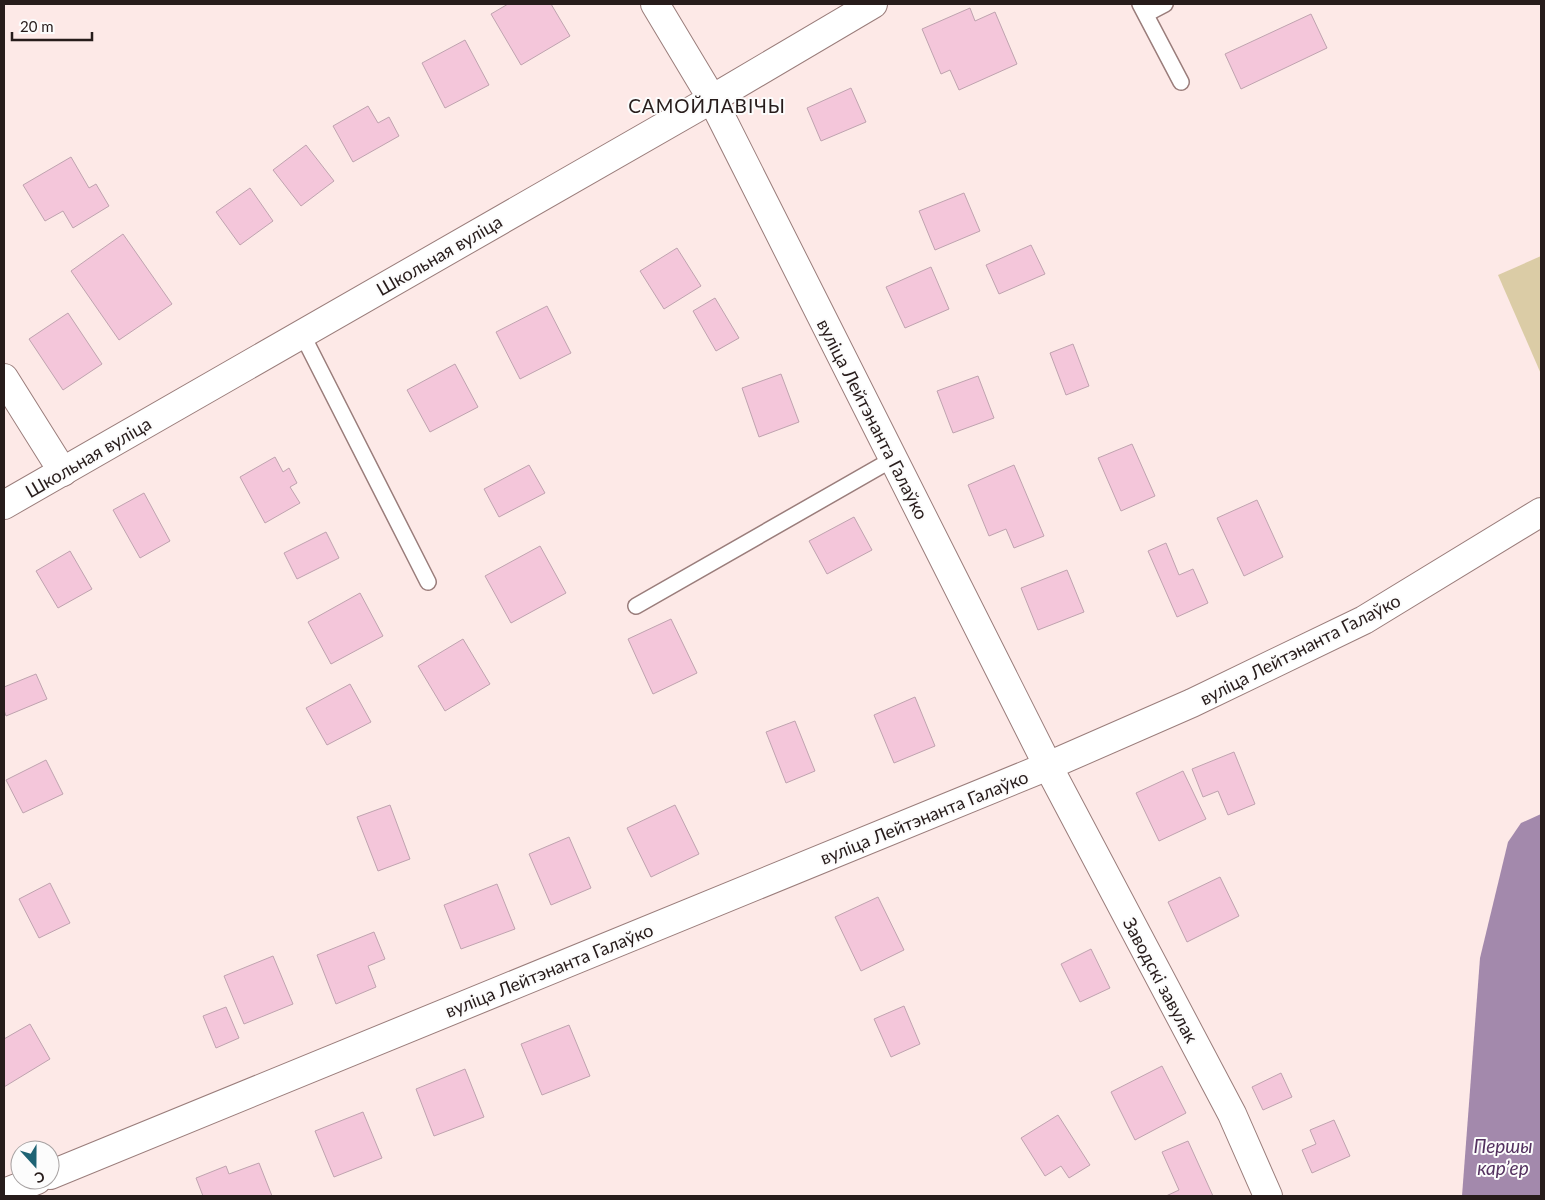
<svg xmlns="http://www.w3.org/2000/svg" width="1545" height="1200" font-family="Lato,sans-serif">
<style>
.green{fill:#dbcca6}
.water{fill:#a389ac}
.building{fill:#f4c6da;stroke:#bfa3af}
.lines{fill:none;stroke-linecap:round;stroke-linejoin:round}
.lane-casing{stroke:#9a7d7b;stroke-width:18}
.street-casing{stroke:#9a7d7b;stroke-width:30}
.secondary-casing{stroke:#9a7d7b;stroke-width:30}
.lane{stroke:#fff;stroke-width:15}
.street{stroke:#fff;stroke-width:28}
.secondary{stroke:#fff;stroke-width:28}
.labels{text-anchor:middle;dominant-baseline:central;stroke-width:4;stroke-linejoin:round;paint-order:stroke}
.street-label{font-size:18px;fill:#271c1b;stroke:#fcfcfc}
.neighbourhood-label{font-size:19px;letter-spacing:1px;fill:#271c1b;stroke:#fcfcfc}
.water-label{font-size:19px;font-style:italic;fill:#543160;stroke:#fcfcfc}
</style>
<rect width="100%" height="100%" fill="#fde9e7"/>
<polygon class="green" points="1541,256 1541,374 1498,275"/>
<polygon class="water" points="1541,814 1541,1196 1462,1196 1480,958 1508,842 1521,823"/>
<g class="building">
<polygon points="508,4 551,4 570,36 521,65 491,14"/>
<polygon points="970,8 975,21 995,12 1017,64 959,90 950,70 941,74 922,29"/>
<polygon points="1311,14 1327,48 1241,89 1225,54"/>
<polygon points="465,40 489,85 445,108 422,63"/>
<polygon points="851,88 866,122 821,141 807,108"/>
<polygon points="368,106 378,123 389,117 399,136 353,162 333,126"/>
<polygon points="306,145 334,181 301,206 273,170"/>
<polygon points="71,157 89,188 96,184 109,206 73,228 63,211 45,221 23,185"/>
<polygon points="250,188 273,221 240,245 216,212"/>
<polygon points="964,193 980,231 935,250 919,211"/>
<polygon points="123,234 172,304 119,340 71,271"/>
<polygon points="1031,245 1045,274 999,294 986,265"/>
<polygon points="677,248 701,286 664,309 640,271"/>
<polygon points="931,267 949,309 905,328 886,287"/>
<polygon points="715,298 739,338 716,351 693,311"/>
<polygon points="547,306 571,353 520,379 496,332"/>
<polygon points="68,313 102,364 63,390 29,339"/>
<polygon points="1073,344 1089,386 1066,395 1050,353"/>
<polygon points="455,364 478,407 430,432 407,390"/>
<polygon points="781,374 799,422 759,437 742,388"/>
<polygon points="978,376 994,418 953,433 937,391"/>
<polygon points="1132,444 1155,496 1121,511 1098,458"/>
<polygon points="275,457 283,472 289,468 297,483 290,487 300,503 265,523 240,477"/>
<polygon points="529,465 545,493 499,517 484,489"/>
<polygon points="1014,465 1044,536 1014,548 1006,529 989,536 968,485"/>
<polygon points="144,493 170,541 140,558 113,510"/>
<polygon points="1257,500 1283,557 1244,576 1217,518"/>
<polygon points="854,517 872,550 827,574 809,541"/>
<polygon points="326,532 339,558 297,579 284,553"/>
<polygon points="1166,543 1179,575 1193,569 1208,603 1177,617 1148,551"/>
<polygon points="540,546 566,593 511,623 485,576"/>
<polygon points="70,551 92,589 58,608 36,571"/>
<polygon points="1067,570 1084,612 1038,630 1021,588"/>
<polygon points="360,593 383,636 331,664 308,622"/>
<polygon points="671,619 697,673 653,694 628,639"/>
<polygon points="463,639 490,684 445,711 418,666"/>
<polygon points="36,674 47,699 6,716 4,710 4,687"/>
<polygon points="350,684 371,722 327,745 306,708"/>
<polygon points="915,697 935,746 894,763 874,715"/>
<polygon points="795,721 815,771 786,783 766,732"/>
<polygon points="1234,752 1255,804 1228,815 1218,791 1203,797 1192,769"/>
<polygon points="46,760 63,794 23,813 6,780"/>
<polygon points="1183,771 1206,819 1159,841 1136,793"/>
<polygon points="390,805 410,859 378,871 357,817"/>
<polygon points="675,805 699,854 651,877 627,828"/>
<polygon points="569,837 591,888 551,905 529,854"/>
<polygon points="1220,877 1239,916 1187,942 1168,902"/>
<polygon points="50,883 70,923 39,938 19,899"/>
<polygon points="497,884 515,929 461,949 444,905"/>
<polygon points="878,897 904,950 861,971 835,917"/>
<polygon points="374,932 385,959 368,966 376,987 336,1004 317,955"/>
<polygon points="1091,949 1110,988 1080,1002 1061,964"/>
<polygon points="273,956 293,1004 244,1024 224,976"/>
<polygon points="904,1006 920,1044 891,1057 874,1019"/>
<polygon points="226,1007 239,1038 216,1048 203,1016"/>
<polygon points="30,1024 50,1059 4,1087 4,1039"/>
<polygon points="569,1025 590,1076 542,1095 521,1044"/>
<polygon points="1162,1066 1186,1113 1135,1140 1111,1092"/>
<polygon points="465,1069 484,1117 434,1136 416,1089"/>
<polygon points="1281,1073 1292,1097 1263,1110 1252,1087"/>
<polygon points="363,1112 382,1158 334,1177 315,1131"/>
<polygon points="1058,1115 1090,1165 1069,1178 1061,1166 1045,1176 1021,1138"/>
<polygon points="1334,1120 1350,1156 1312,1173 1302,1150 1316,1144 1310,1130"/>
<polygon points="1188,1141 1213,1196 1166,1196 1179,1190 1162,1152"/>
<polygon points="259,1163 272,1196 203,1196 196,1178 226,1166 229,1174"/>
</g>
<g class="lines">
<g class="lane-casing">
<g id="lane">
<polyline points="1140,4 1181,82"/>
<polyline points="1146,14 1165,4"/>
<polyline points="302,334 428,582"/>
<polyline points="636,606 893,459"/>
</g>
</g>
<g class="street-casing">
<g id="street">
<polyline points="4,378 63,472"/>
<polyline points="4,505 712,99 1048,766 1232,1114 1268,1196"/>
<polyline points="50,1175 1048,766 1192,703 1364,620 1541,512"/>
<polyline points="4,1193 37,1180"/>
</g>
</g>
<g class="secondary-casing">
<polyline id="secondary" points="655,4 712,99 873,4"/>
</g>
<use href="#lane" class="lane"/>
<use href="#street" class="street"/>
<use href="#secondary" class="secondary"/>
</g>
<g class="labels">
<g class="street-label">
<text transform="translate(439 255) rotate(-30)">Школьная вуліца</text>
<text transform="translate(873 419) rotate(63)">вуліца Лейтэнанта Галаўко</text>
<text transform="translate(88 457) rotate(-30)">Школьная вуліца</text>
<text transform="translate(1300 649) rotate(-27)">вуліца Лейтэнанта Галаўко</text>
<text transform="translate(924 817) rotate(-22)">вуліца Лейтэнанта Галаўко</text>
<text transform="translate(549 970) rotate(-22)">вуліца Лейтэнанта Галаўко</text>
<text transform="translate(1161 980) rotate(62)">Заводскі завулак</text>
</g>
<g class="neighbourhood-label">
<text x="707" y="105">САМОЙЛАВІЧЫ</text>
</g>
<g class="water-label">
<text x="1503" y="1145">Першы<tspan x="1503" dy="22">карʼер</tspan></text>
</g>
</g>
<rect width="1545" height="1200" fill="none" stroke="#271c1b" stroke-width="10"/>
<g transform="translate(35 1165) rotate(159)"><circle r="24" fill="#fcfcfc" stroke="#a7a2a2"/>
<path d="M0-4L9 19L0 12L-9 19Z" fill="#1e6374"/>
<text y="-8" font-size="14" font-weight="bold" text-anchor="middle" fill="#271c1b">С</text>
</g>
<path d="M12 32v8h80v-8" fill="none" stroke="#271c1b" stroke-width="2.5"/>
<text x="20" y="32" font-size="15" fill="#271c1b" stroke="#fcfcfc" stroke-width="4" paint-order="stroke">20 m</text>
</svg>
